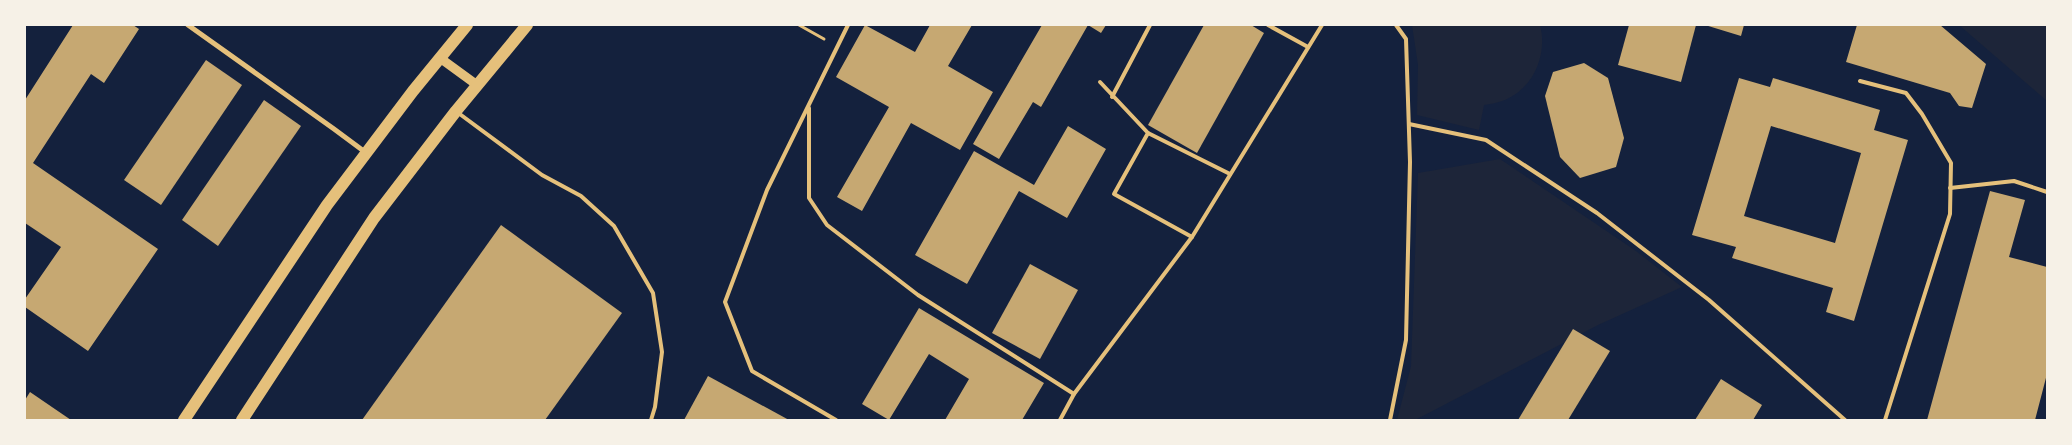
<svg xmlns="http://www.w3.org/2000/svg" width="2072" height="445" font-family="Overpass,sans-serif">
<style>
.green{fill:#1d2539}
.building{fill:#c6a872;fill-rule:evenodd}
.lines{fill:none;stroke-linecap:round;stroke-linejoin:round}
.path{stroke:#e5c07b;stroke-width:3}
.service{stroke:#e5c07b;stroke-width:4}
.minor{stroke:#e5c07b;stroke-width:5}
.tertiary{stroke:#e5c07b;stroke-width:9}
.primary{stroke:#e5c07b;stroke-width:12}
</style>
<rect width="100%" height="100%" fill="#14213d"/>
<g class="green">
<path d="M1412,25H1540C1548,55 1533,90 1502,101C1497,103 1490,104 1484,105L1479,130L1417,115L1418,65Z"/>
<polygon points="1959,25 2047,25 2047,101"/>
<polygon points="1500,159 1636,251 1682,287 1598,325 1415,420 1397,420 1411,366 1418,173"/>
</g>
<g class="building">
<polygon points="73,25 133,25 139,29 104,83 91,74 33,163 158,249 88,351 25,307 25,299 61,247 25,223 25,100"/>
<polygon points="865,25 915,52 930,25 972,25 948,66 993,92 960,150 911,123 862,211 837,197 889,107 836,77"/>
<polygon points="1042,25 1106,25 1101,33 1088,25 1041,107 1033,102 999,159 973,144"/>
<polygon points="1204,25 1251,25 1264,33 1197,153 1148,125"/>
<polygon points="1629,25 1696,25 1681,82 1618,65"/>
<polygon points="1705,25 1744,25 1741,36"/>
<polygon points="1857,25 1940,25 1986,64 1972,108 1959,106 1950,93 1846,62"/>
<polygon points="206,60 242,85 161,205 124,180"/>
<polygon points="1584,63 1608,78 1624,138 1616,167 1580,178 1560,157 1545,96 1553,72"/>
<path d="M1739,78L1770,87L1773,78L1880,110L1874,130L1908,140L1854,321L1826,312L1833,288L1732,258L1736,247L1692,235ZM1771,126L1861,153L1835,243L1744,216Z"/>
<polygon points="264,100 301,126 218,246 182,220"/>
<polygon points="1068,126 1106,149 1067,218 1019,191 967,284 915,255 974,151 1034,185"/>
<polygon points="1990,191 2025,200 2009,257 2047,267 2047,374 2035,420 1927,420"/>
<polygon points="501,225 622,313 545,420 362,420"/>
<polygon points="1030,264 1078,290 1040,359 992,333"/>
<polygon points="919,308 1044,383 1022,420 945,420 969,379 929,354 889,420 862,404"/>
<polygon points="1573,329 1610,351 1568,420 1518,420"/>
<polygon points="708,376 789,420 684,420"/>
<polygon points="1721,379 1762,405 1753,420 1695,420"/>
<polygon points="30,392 71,420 25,420 25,400"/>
</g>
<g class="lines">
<polyline class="path" points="799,25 824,39"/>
<g class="service">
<polyline points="1268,25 1308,47"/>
<polyline points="1860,81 1906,93 1922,114 1951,163 1950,214 1885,420"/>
<polyline points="1100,82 1148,133 1114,194 1192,237"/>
<polyline points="1112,97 1150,25"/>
<polyline points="809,108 809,198 827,225 918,295 1074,394"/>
<polyline points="457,112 542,175 581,196 614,226 653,293 662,352 655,407 651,420"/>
<polyline points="1409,124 1486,140 1597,213 1709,300 1845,420"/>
<polyline points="1148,133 1230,174"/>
<polyline points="1950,188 2014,181 2047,192"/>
<polyline points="836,420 752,371 725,302 767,190 848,25"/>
<polyline points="1060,420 1074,394 1192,237 1322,25"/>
<polyline points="1390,420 1406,340 1410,162 1406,39 1396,25"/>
</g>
<polyline class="minor" points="188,25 334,129 365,152"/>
<polyline class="tertiary" points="440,58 477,85"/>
<g class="primary">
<polyline points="184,420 327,205 413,91 467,25"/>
<polyline points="242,420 374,218 456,111 527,25"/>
</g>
</g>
<rect width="2072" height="445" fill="none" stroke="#f6f1e7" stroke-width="52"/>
</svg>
